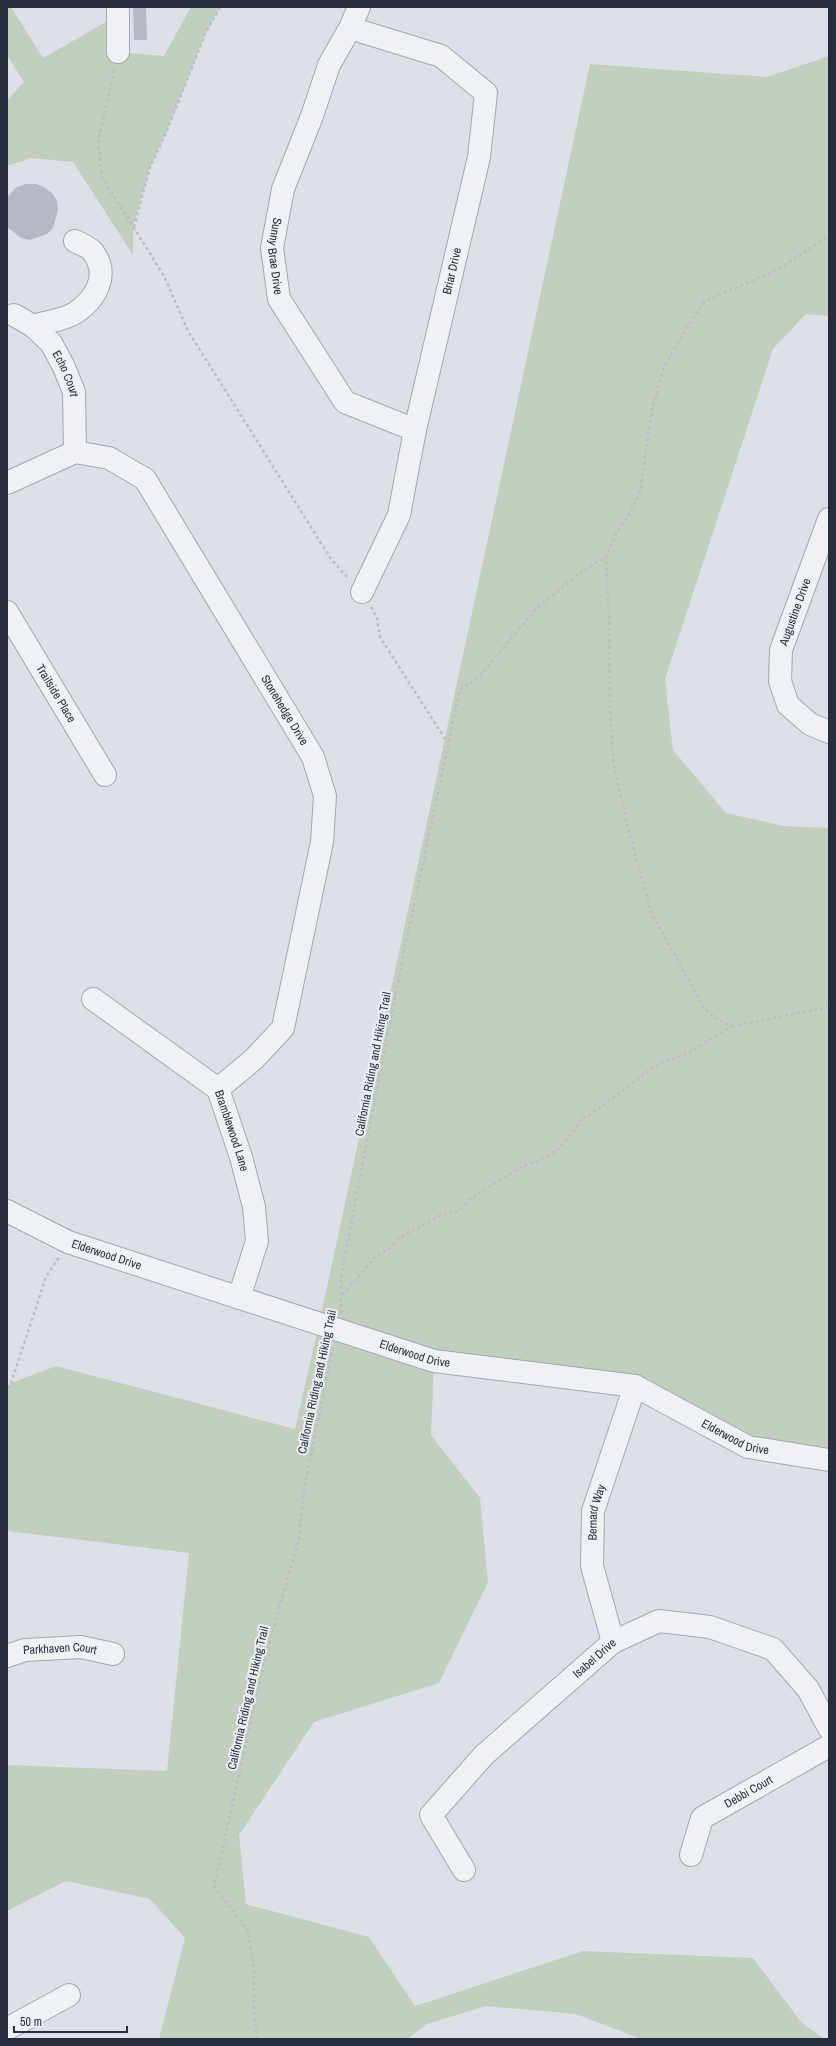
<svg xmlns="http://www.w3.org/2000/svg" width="836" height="2046" font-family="'Archivo Narrow',sans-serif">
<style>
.green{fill:#c1d0be}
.building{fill:#b4b9c3}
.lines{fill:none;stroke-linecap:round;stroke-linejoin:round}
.minor-casing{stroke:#a2a7b1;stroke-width:24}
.path{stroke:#bbbec5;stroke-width:2.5;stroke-dasharray:3 3;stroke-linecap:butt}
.minor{stroke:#eff1f5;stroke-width:22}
.labels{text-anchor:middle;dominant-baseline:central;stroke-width:4;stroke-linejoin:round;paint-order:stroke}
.street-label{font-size:12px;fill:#262d3d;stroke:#eceff4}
</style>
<rect width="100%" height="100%" fill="#dde0e7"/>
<g class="green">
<polygon points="7,7 11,7 43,58 118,15 118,52 164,56 191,7 220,7 206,32 166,133 150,167 133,227 133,255 73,162 31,158 7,166 7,101 24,82 7,55"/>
<polygon points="829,56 829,316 806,314 773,349 665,679 673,750 726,813 784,826 829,828 829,1460 748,1447 635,1386 434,1361 431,1435 480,1498 488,1582 439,1683 314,1722 239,1835 246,1904 369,1937 415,2006 583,1951 753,1958 801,2022 824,2039 641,2039 576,2014 486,2006 427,2024 407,2039 159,2039 185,1938 150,1899 66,1881 7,1911 7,1765 167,1771 189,1553 7,1531 7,1388 11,1383 56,1366 295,1429 319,1324 590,64 767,77"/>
</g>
<g class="building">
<polygon points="133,7 146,7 147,40 134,40"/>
<polygon points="26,184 36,184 44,187 52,193 57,201 58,210 53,228 47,234 30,240 21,238 7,227 7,197 17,187"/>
</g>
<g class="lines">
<g class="minor-casing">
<g id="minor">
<path id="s1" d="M359,7L350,28L329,65L312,116L283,189L272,248L279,299L345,402L415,430"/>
<polyline points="350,28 441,56 486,93 479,157 415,430 399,515 362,592"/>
<polyline points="118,52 118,7"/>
<path id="s2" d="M14,315L33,326L51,343L64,367L74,392L75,452"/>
<path d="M33,326C46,322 64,320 75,313C96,299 110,275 93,252C90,247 80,244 75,241"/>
<path id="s3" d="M7,483L75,452L109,458L145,479L313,757L325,796L322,842L283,1028L254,1059L218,1089"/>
<polyline points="829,519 781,650 780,681 788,705 810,724 829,732"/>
<path id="s4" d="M7,612L105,775"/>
<path id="s5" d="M93,999L218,1089L241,1157L254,1207L257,1241L239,1298"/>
<path id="s6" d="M7,1211L68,1242L434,1361L635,1386L748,1447L829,1460"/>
<path id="s7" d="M613,1642L592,1566L593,1511L635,1386"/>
<path id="s8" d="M7,1656L25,1650L81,1647L113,1654"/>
<path id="s9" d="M691,1855L702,1818L829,1746"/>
<path id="s10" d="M464,1870L431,1815L484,1755L613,1642L659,1621L710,1627L773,1649L808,1689L829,1728"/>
<polyline points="7,2029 69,1995"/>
</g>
</g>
<g class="path">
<polyline points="114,70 98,142 102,177 164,276 188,331 331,559 348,578"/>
<polyline points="134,227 150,167 166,133 206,32 220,7"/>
<polyline points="371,607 377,618 380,637 447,742"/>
<polyline points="732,1026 829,1007"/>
<polyline points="342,1295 377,1255 389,1249 398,1239 443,1214 459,1211 469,1200 495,1183 525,1165 541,1160 558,1149 575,1129 581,1118 591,1114 655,1066 688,1053 732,1026 718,1020 704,1008 651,912 628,827 614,765 610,711 609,618 606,557"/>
<polyline points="341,1313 341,1277 378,1084 403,957 460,689 478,678 536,609 581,572 606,557 616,533 630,513 640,492 652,408 665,365 689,324 705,301 777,270 829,236"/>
<polyline points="7,1388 11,1383 46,1277 59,1257"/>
<polyline points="257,2039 254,2013 254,1970 248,1931 214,1886 265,1659 299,1538 304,1488 333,1347"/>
</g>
<use href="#minor" class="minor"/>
</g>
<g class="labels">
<g class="street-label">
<text stroke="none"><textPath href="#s1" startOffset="266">Sunny Brae Drive</textPath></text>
<text transform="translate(452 271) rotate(-77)">Briar Drive</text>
<text stroke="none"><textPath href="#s2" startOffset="81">Echo Court</textPath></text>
<text transform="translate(795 612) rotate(-70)">Augustine Drive</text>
<text stroke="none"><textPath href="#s4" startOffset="95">Trailside Place</textPath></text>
<text stroke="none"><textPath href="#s3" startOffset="421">Stonehedge Drive</textPath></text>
<text transform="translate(373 1064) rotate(-79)">California Riding and Hiking Trail</text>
<text stroke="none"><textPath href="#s5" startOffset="198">Bramblewood Lane</textPath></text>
<text stroke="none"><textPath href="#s6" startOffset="109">Elderwood Drive</textPath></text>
<text stroke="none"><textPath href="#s6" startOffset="433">Elderwood Drive</textPath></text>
<text transform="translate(317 1382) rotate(-78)">California Riding and Hiking Trail</text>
<text stroke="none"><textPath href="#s6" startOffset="769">Elderwood Drive</textPath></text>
<text stroke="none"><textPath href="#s7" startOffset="133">Bernard Way</textPath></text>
<text stroke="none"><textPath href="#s8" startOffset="54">Parkhaven Court</textPath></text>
<text stroke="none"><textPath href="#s10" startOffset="291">Isabel Drive</textPath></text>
<text transform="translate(248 1698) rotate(-77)">California Riding and Hiking Trail</text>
<text stroke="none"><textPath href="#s9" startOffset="92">Debbi Court</textPath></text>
</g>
</g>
<rect width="836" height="2046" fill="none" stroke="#262d3d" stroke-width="16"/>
<path d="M14 2026v6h113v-6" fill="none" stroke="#262d3d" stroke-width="2"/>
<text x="20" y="2026" font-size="12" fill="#262d3d" stroke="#eceff4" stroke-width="3" paint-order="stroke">50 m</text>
</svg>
